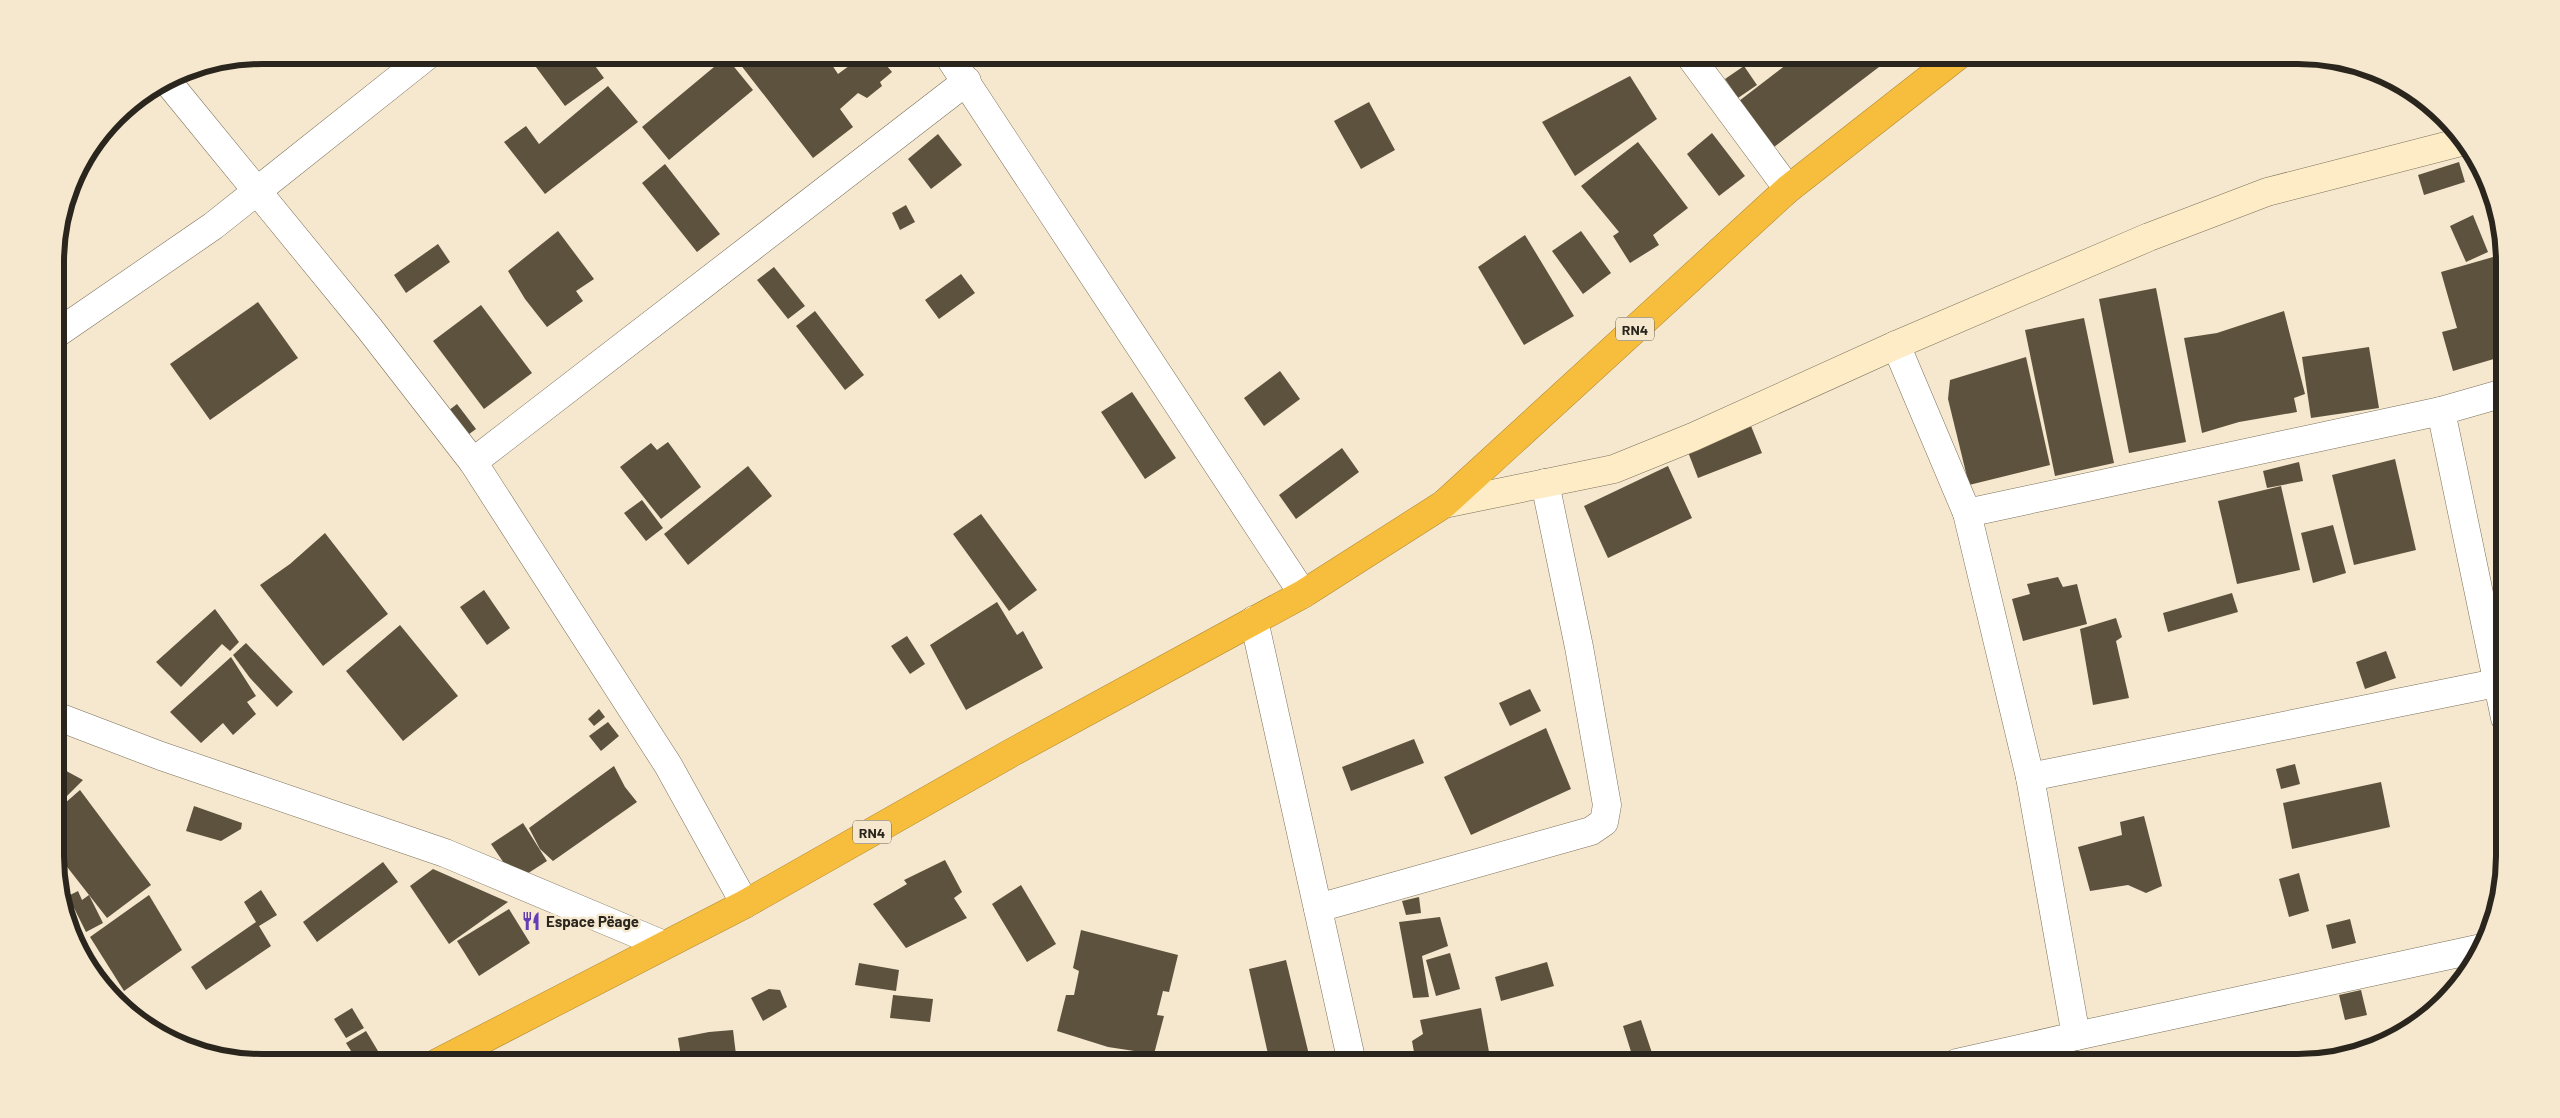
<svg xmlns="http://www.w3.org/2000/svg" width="2560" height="1118" font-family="Barlow,sans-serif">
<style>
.building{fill:#5d523d}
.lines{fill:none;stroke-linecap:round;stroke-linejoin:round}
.street-casing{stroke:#7c705a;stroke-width:29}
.secondary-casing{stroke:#7c705a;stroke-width:29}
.highway-casing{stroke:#b08932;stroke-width:29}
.street{stroke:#fff;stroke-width:28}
.secondary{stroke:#fdecc5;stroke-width:28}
.highway{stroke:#f7be3e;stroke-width:28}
.labels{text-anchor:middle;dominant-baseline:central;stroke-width:5;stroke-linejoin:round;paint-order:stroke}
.shield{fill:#f5e8cf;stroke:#686052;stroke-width:1}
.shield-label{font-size:14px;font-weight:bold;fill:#2b261d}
.poi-label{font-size:15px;font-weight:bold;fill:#2b261d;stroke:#f5e8cf;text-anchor:start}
.rim{fill:none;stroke:#2b261d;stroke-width:6}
</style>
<rect width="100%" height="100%" fill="#f5e8cf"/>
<g class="building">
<polygon points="527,55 587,55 604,78 565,106"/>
<polygon points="733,55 799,55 810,67 826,56 838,74 864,55 885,55 892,62 887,66 892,72 880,82 882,86 867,98 858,93 840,109 853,127 813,158"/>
<polygon points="1799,55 1870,55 1879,67 1774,147 1739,101"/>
<polygon points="726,57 753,90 669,160 642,127"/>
<polygon points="1744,66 1757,85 1738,98 1725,79"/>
<polygon points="1630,76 1657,119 1575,176 1542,122"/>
<polygon points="608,86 638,122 545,194 504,142 526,126 539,144"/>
<polygon points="1369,102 1395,150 1361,169 1334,121"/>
<polygon points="1712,133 1745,176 1719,196 1687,154"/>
<polygon points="938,134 962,165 931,189 908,159"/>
<polygon points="1638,142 1688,208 1653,235 1659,245 1630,263 1613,236 1619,232 1581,186"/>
<polygon points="2459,162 2465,182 2424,195 2418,175"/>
<polygon points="665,164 720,234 697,252 642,183"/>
<polygon points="906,205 915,222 900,230 892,213"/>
<polygon points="2473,215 2488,252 2466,262 2450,226"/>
<polygon points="558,231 594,279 576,291 583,301 547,327 525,299 508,271"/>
<polygon points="1581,231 1611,273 1583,294 1552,251"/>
<polygon points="1525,235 1574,316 1524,345 1478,267"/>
<polygon points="438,244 450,262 406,293 394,275"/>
<polygon points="2500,255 2503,267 2504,356 2453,371 2442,332 2457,328 2441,272"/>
<polygon points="774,267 805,306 788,319 757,280"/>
<polygon points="961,274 975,293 939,319 925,300"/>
<polygon points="2156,288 2186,442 2129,453 2099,299"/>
<polygon points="258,302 298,358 210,420 170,364"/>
<polygon points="481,305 532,373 484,409 433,341"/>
<polygon points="815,311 864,375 845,390 796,326"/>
<polygon points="2284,311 2305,394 2294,398 2297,412 2239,422 2202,433 2184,338 2217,333"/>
<polygon points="2084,318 2114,463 2055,476 2025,330"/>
<polygon points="2369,347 2379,408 2311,418 2302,357"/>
<polygon points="2026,357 2050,465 1969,485 1948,399 1950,380"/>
<polygon points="1280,371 1300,399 1264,426 1244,398"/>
<polygon points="1132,392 1176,458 1145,479 1101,412"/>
<polygon points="457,404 476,429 454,445 435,421"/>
<polygon points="1751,426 1762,453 1698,478 1688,452"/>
<polygon points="668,442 701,487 661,519 620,467 651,443 657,450"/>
<polygon points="1342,448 1359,472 1296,519 1279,495"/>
<polygon points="2395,459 2416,550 2354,565 2332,475"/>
<polygon points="2299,462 2303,481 2267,488 2263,471"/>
<polygon points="748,466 772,496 688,565 664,534"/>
<polygon points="1668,466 1692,518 1608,558 1584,506"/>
<polygon points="2281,486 2300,570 2237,584 2218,501"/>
<polygon points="642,500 663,528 646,541 624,513"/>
<polygon points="981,514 1037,590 1009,611 953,534"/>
<polygon points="2333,525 2346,573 2313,583 2301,533"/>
<polygon points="325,533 388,614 323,666 260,585 290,564"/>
<polygon points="2058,577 2063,587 2077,584 2087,624 2023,641 2012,599 2030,594 2027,584"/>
<polygon points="484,590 510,628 487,645 460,607"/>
<polygon points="2232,593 2238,612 2168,632 2163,613"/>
<polygon points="997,602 1017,635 1023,631 1043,668 966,710 930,645"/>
<polygon points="215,609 239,642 230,651 222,644 181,687 156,662"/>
<polygon points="2116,618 2122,637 2116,641 2129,698 2093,705 2080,629"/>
<polygon points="400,625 458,696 403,741 346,671"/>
<polygon points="907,636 925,664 910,674 891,646"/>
<polygon points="246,643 293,692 277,707 250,678 233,655"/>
<polygon points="2386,651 2396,678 2365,689 2356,662"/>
<polygon points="231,657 256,696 247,702 256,714 233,735 223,723 201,743 170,712"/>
<polygon points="1530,689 1541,711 1510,726 1499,703"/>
<polygon points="599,709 605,717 594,726 588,719"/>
<polygon points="608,722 619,736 601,751 589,736"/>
<polygon points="1546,728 1571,789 1471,835 1444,777"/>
<polygon points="1414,739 1424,763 1351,791 1342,767"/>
<polygon points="2295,764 2300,784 2281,789 2276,769"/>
<polygon points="57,766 83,780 57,806"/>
<polygon points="614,766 625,787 637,802 553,861 540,849 529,828"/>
<polygon points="2381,782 2390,827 2292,849 2283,803"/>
<polygon points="80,790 151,885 107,918 57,854 57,810"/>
<polygon points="194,806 242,823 241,829 221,841 186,831"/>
<polygon points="2144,816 2162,886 2146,893 2128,885 2090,891 2078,847 2122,835 2120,822"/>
<polygon points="523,823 547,861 516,881 491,844"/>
<polygon points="945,860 962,892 954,898 967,918 906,948 873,904 907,884 904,880"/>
<polygon points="383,862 398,882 317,942 303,922"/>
<polygon points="433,869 508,902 449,944 410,886"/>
<polygon points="2299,873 2309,911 2289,917 2279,879"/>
<polygon points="1021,885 1056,944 1027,962 992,904"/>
<polygon points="261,890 277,915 259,926 271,946 206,990 191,967 256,922 244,902"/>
<polygon points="78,891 82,900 89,895 103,923 86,932 68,896"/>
<polygon points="149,895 182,950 124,991 90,937"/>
<polygon points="1419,897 1421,913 1406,915 1402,901"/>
<polygon points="509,909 530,943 479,976 457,941"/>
<polygon points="1440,917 1448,946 1422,956 1429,997 1413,998 1399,922"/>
<polygon points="2350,919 2356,943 2332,949 2326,925"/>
<polygon points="1081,930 1178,955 1169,992 1163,991 1157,1015 1164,1016 1154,1054 1108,1047 1057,1031 1066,995 1074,995 1079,971 1073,968"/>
<polygon points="1450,953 1460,989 1436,996 1426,960"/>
<polygon points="1286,960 1311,1063 1270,1063 1249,969"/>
<polygon points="1547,962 1554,986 1501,1001 1495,977"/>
<polygon points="859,963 899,970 896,991 855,985"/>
<polygon points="769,989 780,990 787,1007 763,1021 751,998"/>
<polygon points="2361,990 2367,1015 2345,1020 2339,995"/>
<polygon points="893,995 933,999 930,1022 890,1018"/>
<polygon points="352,1008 364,1028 346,1038 334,1019"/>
<polygon points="1481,1008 1491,1063 1416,1063 1412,1041 1423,1034 1420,1020"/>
<polygon points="1641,1020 1652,1053 1633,1058 1623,1026"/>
<polygon points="733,1030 737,1063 682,1063 678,1038 709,1032"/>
<polygon points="366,1031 378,1051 358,1062 346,1043"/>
</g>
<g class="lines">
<g class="street-casing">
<g id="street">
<polyline points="948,55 1303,594"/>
<polyline points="1689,55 1788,189"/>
<polyline points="167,81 369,328 473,462 668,765 745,904"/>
<polyline points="56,334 213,226 428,55"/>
<polyline points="1896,345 1967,513 2441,411 2505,718"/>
<polyline points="2441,411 2504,393"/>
<polyline points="473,462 967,81"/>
<polyline points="1254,620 1352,1063"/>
<polyline points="56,716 161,756 445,853 664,945"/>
<polyline points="2030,777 2496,683"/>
<polyline points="1318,908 1591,831 1604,822 1607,805 1579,647 1545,483"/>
<polyline points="2076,1036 2482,948"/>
<polyline points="1957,1063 2076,1036 2030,777 1967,513"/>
</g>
</g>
<g class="secondary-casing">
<polyline id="secondary" points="1444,504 1614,469 1693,437 1896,345 2149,237 2267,192 2465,141"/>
</g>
<g class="highway-casing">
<polyline id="highway" points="437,1063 745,904 1011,753 1303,594 1444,504 1788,189 1959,55"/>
</g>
<use href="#street" class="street"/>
<use href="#secondary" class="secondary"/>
<use href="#highway" class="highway"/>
</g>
<defs>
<g id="restaurant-bare" transform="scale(1.5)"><path d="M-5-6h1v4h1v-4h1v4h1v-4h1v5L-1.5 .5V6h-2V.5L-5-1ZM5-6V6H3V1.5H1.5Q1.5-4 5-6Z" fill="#633db5" stroke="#f5e8cf" stroke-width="2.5" paint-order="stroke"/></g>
</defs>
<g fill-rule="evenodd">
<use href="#restaurant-bare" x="531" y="921"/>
</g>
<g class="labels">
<g class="shield">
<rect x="1616" y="317.5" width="38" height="23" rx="4"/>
<rect x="853" y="820.5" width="38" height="23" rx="4"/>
</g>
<g class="shield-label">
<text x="1635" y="329">RN4</text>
<text x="872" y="832">RN4</text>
</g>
<g class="poi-label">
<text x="546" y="921">Espace Pëage</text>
</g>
</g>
<path d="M0 0H2560V1118H0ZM262 64H2298A198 198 0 0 1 2496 262V856A198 198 0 0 1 2298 1054H262A198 198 0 0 1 64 856V262A198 198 0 0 1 262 64Z" fill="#f5e8cf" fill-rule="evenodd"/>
<path class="rim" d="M262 64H2298A198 198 0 0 1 2496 262V856A198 198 0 0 1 2298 1054H262A198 198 0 0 1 64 856V262A198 198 0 0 1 262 64Z"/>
</svg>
